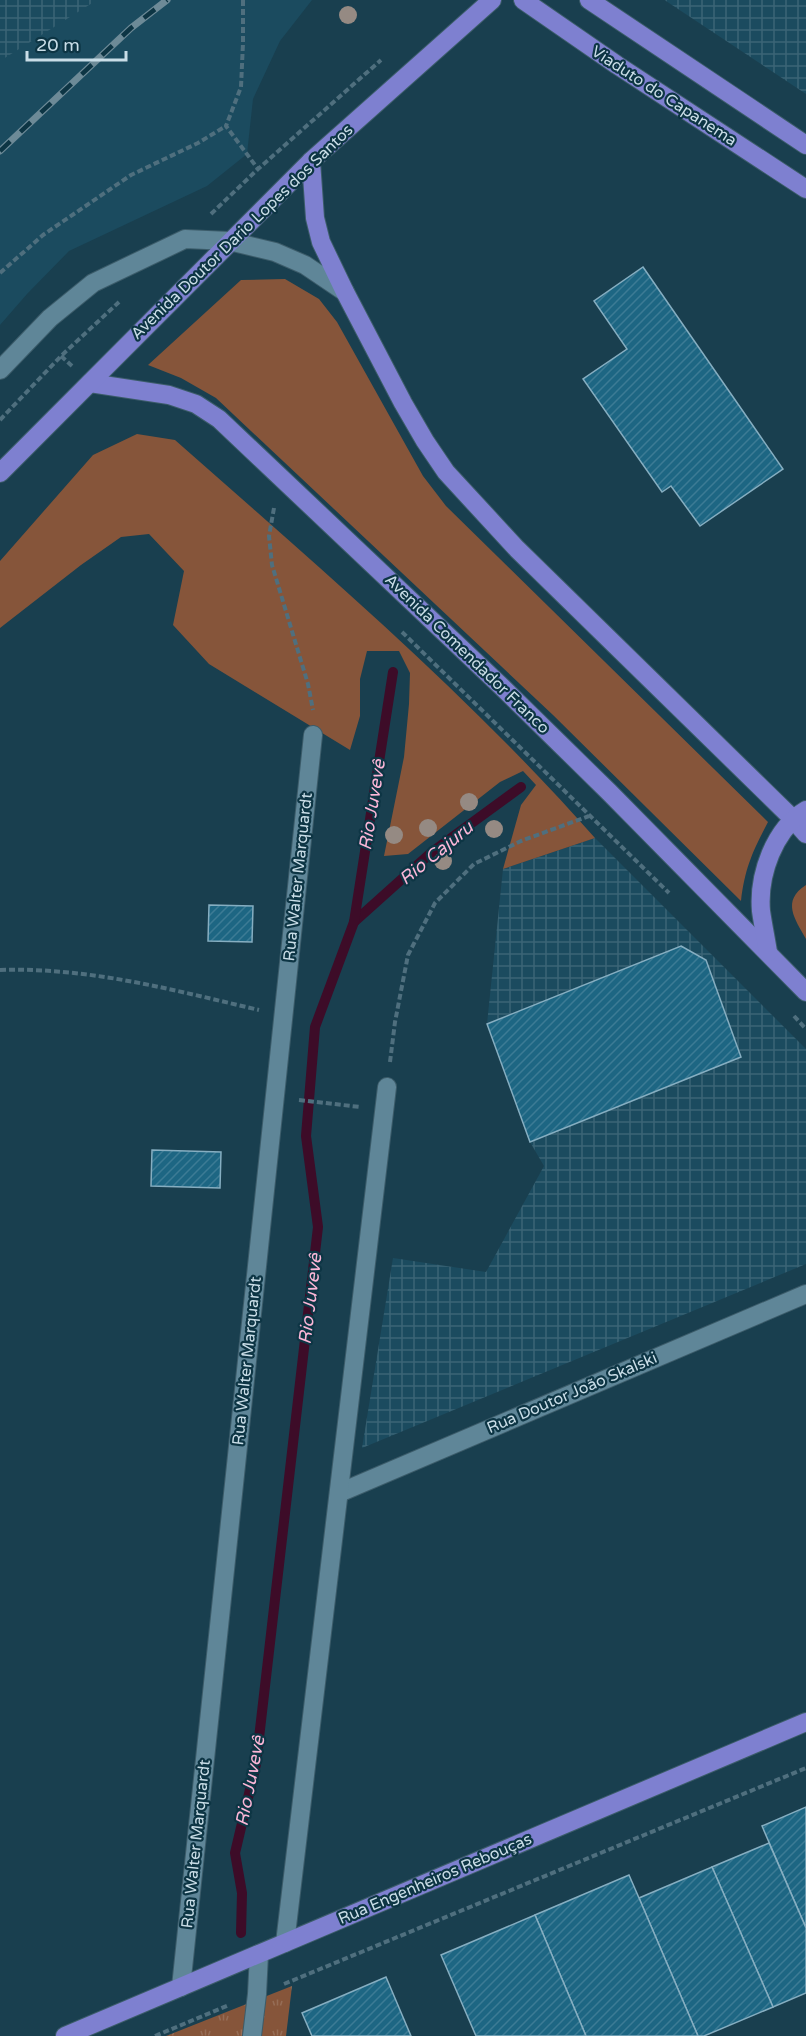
<svg xmlns="http://www.w3.org/2000/svg" width="806" height="2036" font-family="'Varela Round',sans-serif">
<style>
.built{fill:#1b4b5f}
.industrial{fill:url(#industrial-grid)}
.grass{fill:#86553a}
.park{fill:url(#park-tufts)}
.lines{fill:none;stroke-linecap:round;stroke-linejoin:round}
.stream{stroke:#3d0c28;stroke-width:10}
.building{fill:url(#building-hatch);stroke:#86aec1;stroke-width:1.5}
.minor-casing{stroke:#3c5c6a;stroke-width:20}
.major-casing{stroke:#3c5c6a;stroke-width:20}
.path{stroke:#4f6f7e;stroke-width:4;stroke-dasharray:6 3;stroke-linecap:butt}
.minor{stroke:#5f8698;stroke-width:18}
.major{stroke:#7e80d0;stroke-width:18}
.rail-casing{stroke:#6d8a97;stroke-width:7}
.rail{stroke:#0d3544;stroke-width:4.5;stroke-dasharray:14;stroke-linecap:butt}
.tree{fill:#958a83}
.labels{text-anchor:middle;dominant-baseline:central;stroke-width:4.5;stroke-linejoin:round;paint-order:stroke}
.street-label{font-size:16px;fill:#c9dde7;stroke:#0d3544}
.water-label{font-size:18px;font-style:italic;fill:#fbb6d7;stroke:#0d3544}
</style>
<defs>
<pattern id="industrial-grid" width="8" height="8" patternUnits="userSpaceOnUse" patternTransform="scale(1.5)"><rect width="8" height="8" fill="#1b4b5f"/><path d="M0 4h8M4 0v8" fill="none" stroke="#3b6476"/></pattern>
<pattern id="park-tufts" width="24" height="20" patternUnits="userSpaceOnUse" patternTransform="scale(1.5)"><rect width="24" height="20" fill="#86553a"/><path d="M3 7l-1-3M5 7V3M7 7l1-3M15 17l-1-3M17 17v-4M19 17l1-3" fill="none" stroke="#966d56"/></pattern>
<pattern id="building-hatch" width="6" height="6" patternUnits="userSpaceOnUse" patternTransform="scale(1.5)"><rect width="6" height="6" fill="#1d6683"/><path d="M-1 1l2-2M0 6l6-6M5 7l2-2" fill="none" stroke="#3c7b95"/></pattern>
</defs>
<rect width="100%" height="100%" fill="#193f4f"/>
<polygon class="built" points="94,0 312,0 280,41 253,99 247,154 207,186 69,251 27,294 0,325 0,56"/>
<g class="industrial">
<polygon points="0,0 97,0 0,61"/>
<polygon points="665,0 806,0 806,94 666,1"/>
<polygon points="595,838 806,1049 806,1264 362,1448 393,1258 486,1272 544,1166 530,1142 487,1024 503,869"/>
</g>
<g class="grass">
<path d="M285,279L319,299L337,322L423,476L446,506L768,822C753,851 745,867 741,901L553,715L216,398L181,378L148,365L241,280Z"/>
<path d="M137,434L175,440C320,568 467,693 595,838L503,869L521,805L536,785L523,771L500,782L408,854L384,856L404,757L409,704L410,673L399,651H367L360,679V716L350,750L209,664L173,625L184,571L149,534L121,537L81,565L0,628V561L93,455Z"/>
<path d="M806,885V939C795,919 781,901 806,885Z"/>
</g>
<polygon class="park" points="292,1986 286,2036 166,2036"/>
<g class="lines">
<g class="stream">
<polyline points="354,922 432,852 521,787"/>
<polyline points="241,1933 242,1893 235,1853 256,1764 318,1227 306,1136 315,1027 354,922 393,672"/>
</g>
</g>
<g class="building">
<polygon points="643,267 783,469 700,526 671,486 662,492 583,379 627,349 594,301"/>
<polygon points="209,905 253,906 252,942 208,941"/>
<polygon points="681,946 706,960 741,1057 530,1142 487,1024"/>
<polygon points="152,1150 221,1152 220,1188 151,1186"/>
<polygon points="806,1807 806,1928 762,1826"/>
<polygon points="769,1843 806,1928 806,1993 773,2007 712,1867"/>
<polygon points="712,1867 773,2007 704,2036 698,2036 639,1898"/>
<polygon points="629,1875 639,1898 698,2036 586,2036 535,1915"/>
<polygon points="535,1915 586,2036 476,2036 441,1955"/>
<polygon points="386,1977 411,2036 312,2036 302,2013"/>
</g>
<g class="lines">
<g class="minor-casing">
<g id="minor">
<polyline points="0,370 50,318 93,283 185,239 229,241 275,252 305,265 345,292"/>
<polyline points="339,1493 806,1294"/>
<polyline points="285,1943 387,1087"/>
<polyline points="181,1987 313,735"/>
<polyline points="252,2036 257,1994 259,1954"/>
</g>
</g>
<g class="major-casing">
<g id="major">
<polyline points="523,0 617,65 806,189"/>
<polyline points="589,0 806,145"/>
<polyline points="311,161 315,218 321,242 345,292 403,403 425,441 446,472 517,549 792,818 806,834"/>
<polyline points="90,383 169,395 196,404 219,419 502,687 609,792 806,992"/>
<polyline points="0,473 311,161 492,0"/>
<path d="M768,952C766,939 763,925 761,911C758,875 774,829 806,810"/>
<polyline points="65,2036 806,1722"/>
</g>
</g>
<g class="path">
<polyline points="243,0 243,43 241,87 226,126 258,169"/>
<polyline points="211,214 258,169 381,60"/>
<polyline points="0,273 43,235 131,175 198,143 226,126"/>
<polyline points="61,356 72,366"/>
<polyline points="0,420 61,356 119,302"/>
<polyline points="274,508 269,536 272,565 308,684 313,710"/>
<polyline points="402,632 669,893"/>
<path d="M0,970C89,967 173,990 259,1010"/>
<polyline points="794,1016 806,1029"/>
<polyline points="390,1062 395,1022 408,955 435,903 474,864 521,841 589,816"/>
<polyline points="299,1100 360,1107"/>
<polyline points="284,1984 806,1768"/>
<polyline points="155,2036 229,2005"/>
</g>
<use href="#minor" class="minor"/>
<use href="#major" class="major"/>
<g class="rail-casing">
<polyline id="rail" points="0,151 131,28 167,0"/>
</g>
<use href="#rail" class="rail"/>
</g>
<g class="tree">
<circle cx="348" cy="15" r="9"/>
<circle cx="469" cy="802" r="9"/>
<circle cx="428" cy="828" r="9"/>
<circle cx="494" cy="829" r="9"/>
<circle cx="394" cy="835" r="9"/>
<circle cx="443" cy="861" r="9"/>
</g>
<g class="labels">
<g class="street-label">
<text transform="translate(664 96) rotate(33)">Viaduto do Capanema</text>
<text transform="translate(242 232) rotate(-44)">Avenida Doutor Dario Lopes dos Santos</text>
<text transform="translate(467 654) rotate(44)">Avenida Comendador Franco</text>
<text transform="translate(298 877) rotate(-84)">Rua Walter Marquardt</text>
<text transform="translate(247 1361) rotate(-84)">Rua Walter Marquardt</text>
<text transform="translate(572 1393) rotate(-23)">Rua Doutor João Skalski</text>
<text transform="translate(196 1844) rotate(-84)">Rua Walter Marquardt</text>
<text transform="translate(435 1879) rotate(-23)">Rua Engenheiros Rebouças</text>
</g>
<g class="water-label">
<text transform="translate(372 805) rotate(-81)">Rio Juvevê</text>
<text transform="translate(436 853) rotate(-39)">Rio Cajuru</text>
<text transform="translate(310 1299) rotate(-83)">Rio Juvevê</text>
<text transform="translate(250 1781) rotate(-79)">Rio Juvevê</text>
</g>
</g>
<path d="M27 51v9h99v-9" fill="none" stroke="#c9dde7" stroke-width="3"/>
<text x="36" y="51" font-size="18" fill="#c9dde7" stroke="#0d3544" stroke-width="4.5" paint-order="stroke">20 m</text>
</svg>
